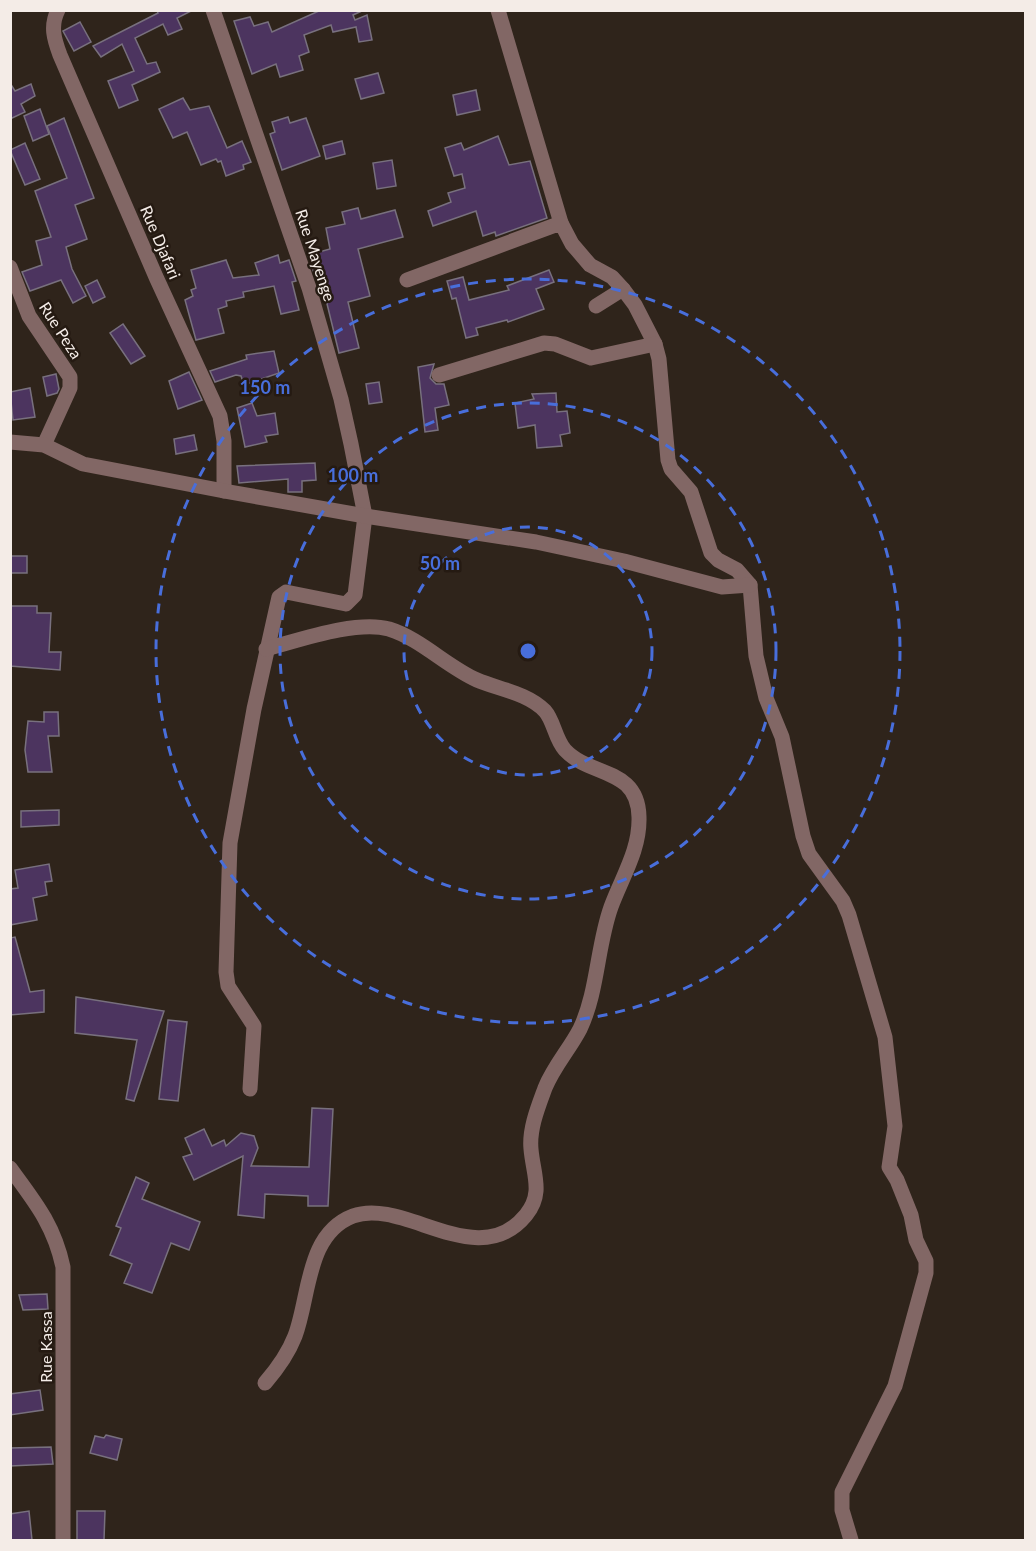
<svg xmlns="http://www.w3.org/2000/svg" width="1036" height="1551" font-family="Lato,sans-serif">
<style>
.building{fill:#4c345f;stroke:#78707e;stroke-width:1.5}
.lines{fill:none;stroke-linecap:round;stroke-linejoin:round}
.street{stroke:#826765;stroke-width:15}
.ring{fill:none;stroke:#486edb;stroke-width:3;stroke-dasharray:10 8}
.labels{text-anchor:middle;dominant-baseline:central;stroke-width:5;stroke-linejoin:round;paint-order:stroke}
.street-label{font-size:16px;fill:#f4ece7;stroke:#251a12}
.centre{fill:#486edb;stroke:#251a12;stroke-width:3}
.ring-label{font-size:18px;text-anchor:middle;font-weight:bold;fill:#486edb;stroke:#251a12;stroke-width:5;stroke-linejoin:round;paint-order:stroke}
</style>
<rect width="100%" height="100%" fill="#2f241b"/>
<g class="building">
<polygon points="157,10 193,10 177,18 182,29 168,35 163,24 135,38 147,64 156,62 160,72 132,85 138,100 119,108 108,81 134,71 122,44 101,57 93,46 158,13"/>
<polygon points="321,10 364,10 353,15 355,20 367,15 372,40 359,42 356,27 333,32 331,25 304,35 309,52 299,56 303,70 280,77 276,64 252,74 234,21 250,17 254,26 268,22 272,32"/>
<polygon points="80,22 91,42 74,51 63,31"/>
<polygon points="378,73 384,93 361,99 355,79"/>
<polygon points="10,83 15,91 31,84 35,96 21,104 25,112 10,119"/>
<polygon points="476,90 480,110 457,115 453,95"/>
<polygon points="183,98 190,110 209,106 227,148 242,141 251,162 243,165 244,169 226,176 221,161 218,162 216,159 201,165 187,132 173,138 159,109"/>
<polygon points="40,109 49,134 33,141 24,116"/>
<polygon points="288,117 290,123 306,118 320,156 282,170 270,134 275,132 272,122"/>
<polygon points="64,118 94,198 75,205 87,239 66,247 72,269 86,296 73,303 61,280 30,291 22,272 42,265 36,241 51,237 35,191 67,178 47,126"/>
<polygon points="498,136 509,165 530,161 547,218 496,236 495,232 483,236 476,211 433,226 428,211 451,202 448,193 465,188 462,174 454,176 445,148 461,143 464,150"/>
<polygon points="342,141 345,154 326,159 323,146"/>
<polygon points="25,143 40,179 25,185 10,150"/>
<polygon points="392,160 396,186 377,189 373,163"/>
<polygon points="358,208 361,219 395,210 403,237 358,249 370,296 348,302 359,348 339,353 320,275 315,276 308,255 330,249 326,228 345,224 342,212"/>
<polygon points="278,255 280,263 289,260 296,281 292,282 299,310 281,314 274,286 243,292 244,297 226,301 227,306 218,309 224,333 196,340 185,300 193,296 191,290 196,288 191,270 226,260 233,278 259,275 255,263"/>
<polygon points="549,270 554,282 536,289 544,309 508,322 507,320 476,328 478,335 466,338 456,298 452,299 447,281 463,277 469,300 509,290 507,286"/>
<polygon points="97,280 105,297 93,303 85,286"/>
<polygon points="123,324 145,356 131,364 110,333"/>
<polygon points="274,351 279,373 244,385 241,376 236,375 215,382 210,371 247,359 246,355"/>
<polygon points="434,364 430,378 436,384 444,384 449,405 435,408 438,430 425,432 418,367"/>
<polygon points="189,372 202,400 178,409 169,381"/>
<polygon points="56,374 59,389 57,393 47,396 43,377"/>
<polygon points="379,382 382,402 369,404 366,384"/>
<polygon points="30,388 35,417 13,420 10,392"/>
<polygon points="556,393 557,412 567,411 570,433 560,435 562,446 537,448 535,425 518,428 515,403 534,399 532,394"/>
<polygon points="252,403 257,416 275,413 278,434 265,436 267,442 245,447 237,408"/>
<polygon points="194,435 197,450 176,454 174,439"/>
<polygon points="315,463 316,480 302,481 302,492 288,492 288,479 239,483 237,466"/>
<rect x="10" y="556" width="17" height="17"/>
<polygon points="10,606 37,606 37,613 51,613 49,652 61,652 60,670 10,666"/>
<polygon points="44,712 58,712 59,736 48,736 52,772 28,772 25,750 28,721 44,722"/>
<polygon points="59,810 59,825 21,827 21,811"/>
<polygon points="49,864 52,881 45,882 47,895 33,898 37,920 10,925 10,889 18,888 15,870"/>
<polygon points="15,937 30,992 44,990 44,1012 10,1015 10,938"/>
<polygon points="76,997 164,1011 134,1101 126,1099 137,1040 75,1033"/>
<polygon points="168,1020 187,1022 178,1101 159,1099"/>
<polygon points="312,1108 333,1109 328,1206 308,1206 308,1196 265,1194 264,1218 238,1215 243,1156 194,1180 183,1157 192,1154 185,1138 204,1129 212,1146 224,1140 226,1146 241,1133 254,1136 258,1148 251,1166 309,1167"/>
<polygon points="136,1177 149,1183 142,1199 200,1222 189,1250 171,1243 152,1293 124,1283 132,1264 110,1255 121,1228 116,1226"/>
<polygon points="47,1294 48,1309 23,1310 19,1295"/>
<polygon points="40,1390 43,1410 10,1415 10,1394"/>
<polygon points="106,1435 122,1439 117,1460 90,1453 95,1436 104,1438"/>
<polygon points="51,1447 53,1464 10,1466 10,1448"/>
<polygon points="29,1511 32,1540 10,1540 10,1514"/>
<polygon points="77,1511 105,1511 104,1540 77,1540"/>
</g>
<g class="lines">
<g class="street">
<path d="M58,10C50,26 54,39 60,55L156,277L220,416L224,441V491"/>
<polyline points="213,10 309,288 341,399 351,444 365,516 355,595 346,604 286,592 279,597 254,709 230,843 226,972 228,986 254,1026 250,1089"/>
<polyline points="498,10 561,223"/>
<polyline points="10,267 29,316 70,377 70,388 44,445"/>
<polyline points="407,280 561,223 572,244 590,265 612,277 623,289 635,305 655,344 659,359 668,460 671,469 691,492 711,553 718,560 737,570 750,585 756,656 766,698 782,737 803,836 809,854 843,901 849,915 885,1037 895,1126 889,1167 897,1180 911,1215 916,1240 926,1261 926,1273 895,1386 842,1492 842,1510 851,1540"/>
<polyline points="596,306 623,289"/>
<polyline points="439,375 544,343 555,344 591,358 655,344"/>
<polyline points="10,442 44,445 83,464 224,491 365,516 536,542 624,561 722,587 750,585"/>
<path d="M10,1168C35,1202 54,1225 63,1267V1540"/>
<path d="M265,1383C278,1368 288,1354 295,1336C310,1296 306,1234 353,1216C404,1197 478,1274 526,1215C544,1193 533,1174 531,1149C529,1129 538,1107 545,1088C554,1066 569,1050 580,1029C598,991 597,946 611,907C622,877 640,850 639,817C638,767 590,777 565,750C555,739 554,721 545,711C528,693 498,689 477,680C446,666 421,639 389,629C356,620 300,640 266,649"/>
</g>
</g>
<g class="ring">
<circle cx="528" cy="651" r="124"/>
<circle cx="528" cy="651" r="248"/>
<circle cx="528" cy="651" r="372"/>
</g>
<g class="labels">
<g class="street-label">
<text transform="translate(161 242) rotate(67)">Rue Djafari</text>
<text transform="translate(316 255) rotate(72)">Rue Mayenge</text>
<text transform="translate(61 330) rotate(57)">Rue Peza</text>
<text transform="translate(45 1347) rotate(-90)">Rue Kassa</text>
</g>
</g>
<circle cx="528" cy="651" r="9" class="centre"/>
<g class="ring-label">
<text x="265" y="394">150 m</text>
<text x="353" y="482">100 m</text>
<text x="440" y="570">50 m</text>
</g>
<rect width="1036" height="1551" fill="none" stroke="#f4ece7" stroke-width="24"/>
</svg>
